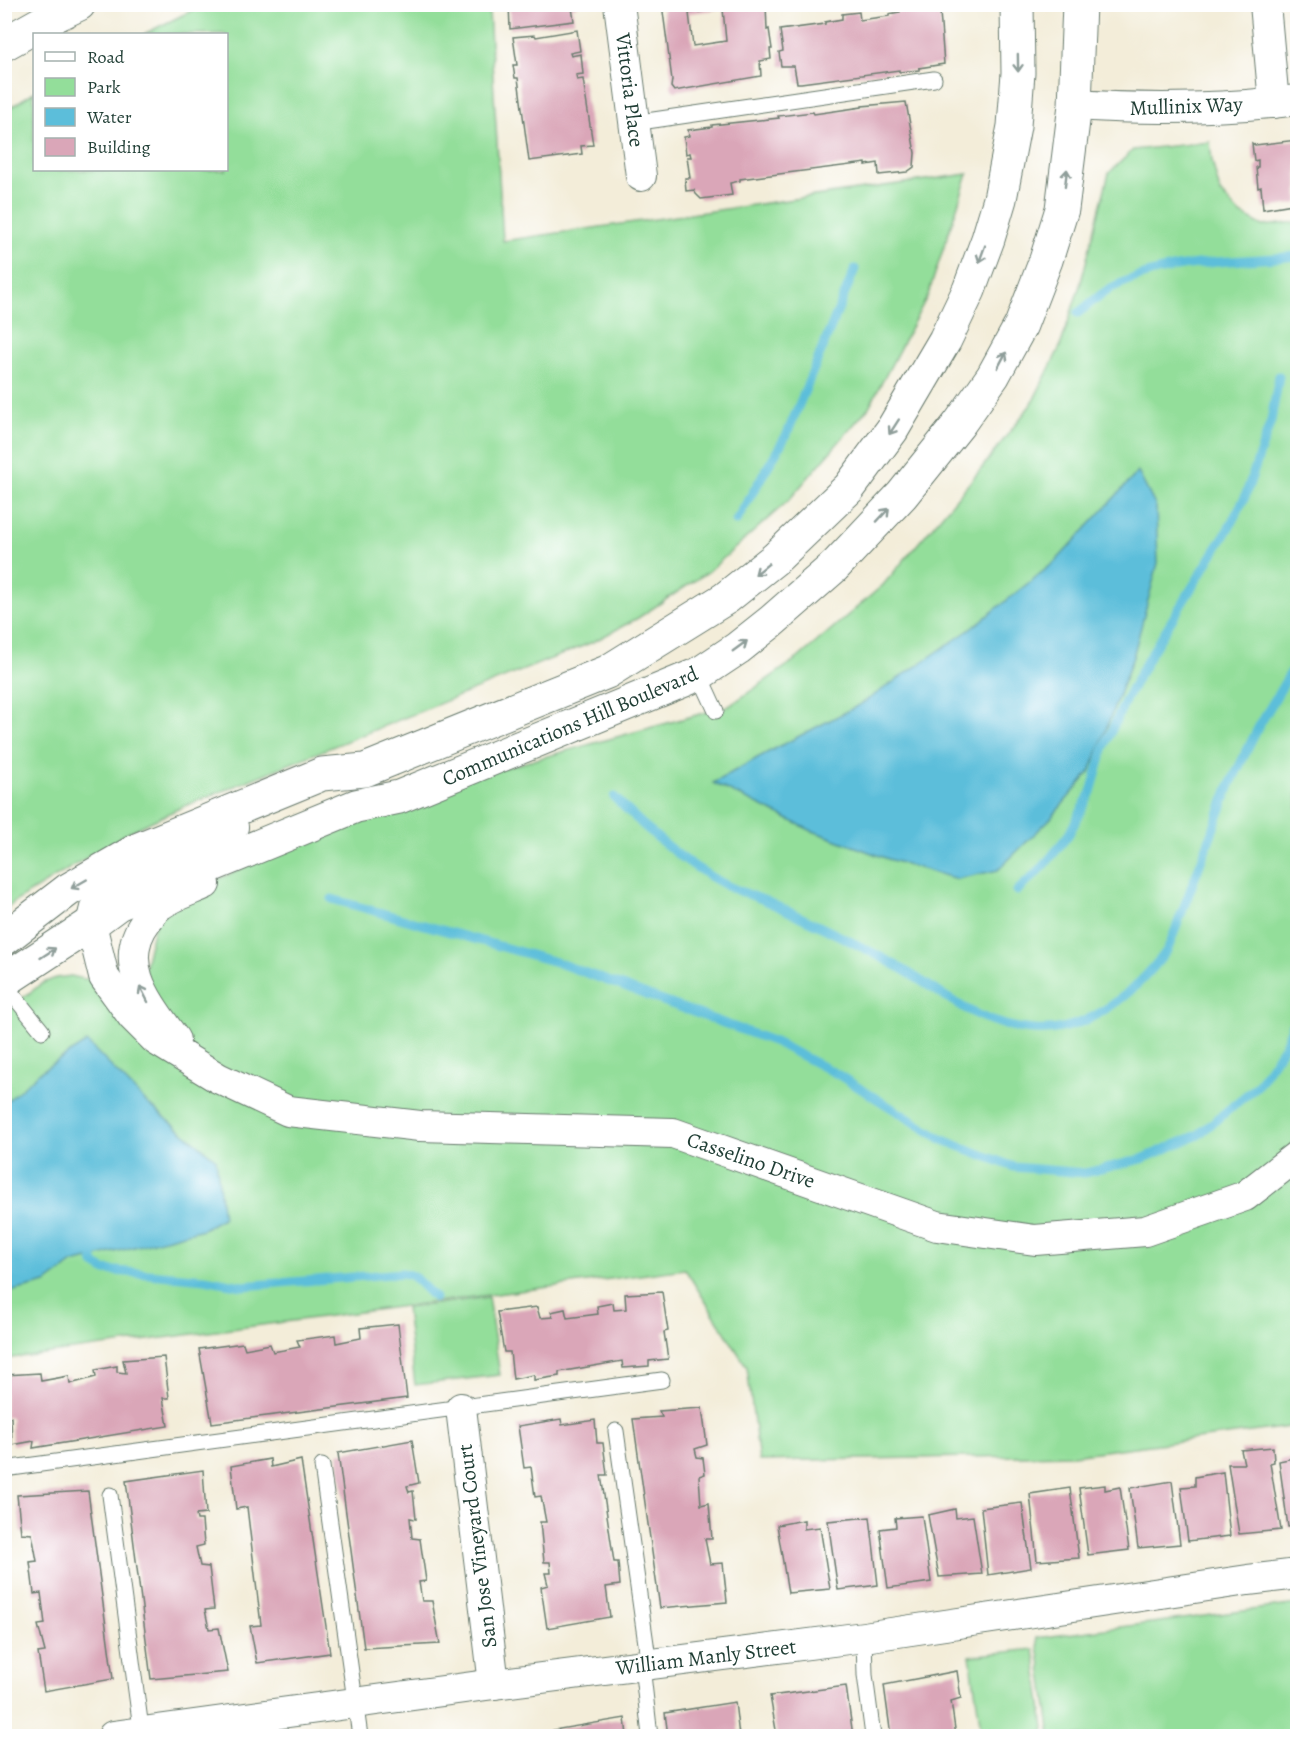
<svg xmlns="http://www.w3.org/2000/svg" width="1302" height="1741" font-family="Alegreya,serif">
<style>
.green{fill:#93de9a;stroke:#598e67;stroke-width:1.5}
.water{fill:#5cbeda;stroke:#3e7e87;stroke-width:1.5}
.lines{fill:none;stroke-linecap:round;stroke-linejoin:round}
.stream{stroke:#5cbeda;stroke-width:9}
.building{fill:#daa6b8;fill-rule:evenodd}
.lane-casing{stroke:#697b6e;stroke-width:17}
.street-casing{stroke:#697b6e;stroke-width:32}
.secondary-casing{stroke:#697b6e;stroke-width:35}
.lane{stroke:#fff;stroke-width:15}
.street{stroke:#fff;stroke-width:30}
.secondary{stroke:#fff;stroke-width:33}
.oneway{stroke:#8f9e9a}
.labels{text-anchor:middle;dominant-baseline:central;stroke-width:4.5;stroke-linejoin:round;paint-order:stroke}
.street-label{font-size:21px;fill:#1f3d34;stroke:#fff}
</style>
<rect width="100%" height="100%" fill="#fff"/>
<filter id="ink" filterUnits="userSpaceOnUse"><feTurbulence type="fractalNoise" baseFrequency=".0167" numOctaves="2"/><feDisplacementMap in="SourceGraphic" scale="12" xChannelSelector="R" yChannelSelector="G"/><feConvolveMatrix kernelMatrix="1 2 1 2 8 2 1 2 1" color-interpolation-filters="sRGB"/></filter>
<filter id="wash" filterUnits="userSpaceOnUse"><feTurbulence type="fractalNoise" baseFrequency=".008" numOctaves="4" result="noise"/><feDisplacementMap in="SourceGraphic" scale="24" xChannelSelector="R" yChannelSelector="G"/><feGaussianBlur stdDeviation="1.35" result="paint"/><feColorMatrix in="noise" values="0 0 0 0 0 0 0 0 0 0 0 0 0 0 0 0 0 1.4 0 .05"/><feComposite in="paint" operator="in"/></filter>
<g filter="url(#wash)">
<rect width="100%" height="100%" fill="#f3edd9"/>
<g class="green">
<polygon points="205,4 487,5 489,12 503,241 968,174 928,295 869,407 788,501 708,572 638,618 593,642 180,808 129,832 16,901 5,910 5,111 34,92 34,170 226,170 226,34 144,34"/>
<polygon points="1210,142 1212,161 1220,192 1239,213 1263,226 1297,222 1297,1426 1073,1455 759,1461 747,1367 685,1269 5,1359 5,1011 43,983 56,978 71,976 84,979 104,977 140,986 159,906 399,797 729,706 798,658 883,585 981,469 1032,403 1060,347 1081,282 1109,173 1133,150"/>
<polygon points="488,1297 500,1375 415,1385 406,1308"/>
<polygon points="1297,1604 1297,1736 1051,1736 1037,1638"/>
<polygon points="1034,1649 1045,1736 982,1736 970,1656"/>
</g>
<g class="water">
<polygon points="1138,472 1156,507 1158,563 1133,657 1090,772 1051,818 998,870 957,879 888,859 810,830 713,783 759,757 861,704 972,628 1056,561"/>
<polygon points="87,1042 146,1102 216,1159 223,1218 203,1229 73,1263 46,1283 5,1293 5,1103 41,1071"/>
</g>
<g class="lines">
<g class="stream">
<path d="M1078,313C1089,305 1100,294 1111,288C1170,258 1234,263 1298,256"/>
<polyline points="736,521 787,434 855,269"/>
<path d="M614,797C647,830 682,862 724,884C737,891 752,895 766,901C805,919 850,940 888,961C939,988 972,1025 1034,1030C1088,1034 1138,990 1168,949L1230,785L1259,726L1298,660"/>
<polyline points="1017,891 1044,866 1069,834 1091,792 1104,747 1126,699 1149,657 1227,531 1245,497 1271,421 1279,376"/>
<polyline points="332,899 556,962 775,1042 837,1074 943,1140 1014,1167 1085,1173 1142,1159 1198,1135 1257,1086 1285,1045 1298,1011"/>
<polyline points="91,1251 94,1264 104,1270 205,1279 242,1286 403,1273 413,1276 435,1298"/>
</g>
</g>
<g id="blocks">
<g class="building">
<polygon points="509,4 578,4 578,6 572,7 574,21 510,29"/>
<path d="M662,4H766L767,30L769,29L772,49H770L771,59L760,61L761,76L674,91L671,87L672,80ZM723,9L726,41L693,46L689,13Z"/>
<polygon points="899,4 936,4 937,13 940,12 944,64 919,68 919,70 899,72 899,70 801,83 797,83 794,66 781,66 779,52 783,51 780,30 825,24 825,22 842,19 842,14 859,12 860,20 889,16 889,14 900,12"/>
<polygon points="577,30 580,51 570,53 571,56 581,54 583,74 576,75 577,80 583,79 593,145 581,146 582,154 529,161 518,78 515,78 513,65 517,65 513,37 535,35 536,37"/>
<polygon points="906,102 915,153 914,167 907,172 879,175 878,163 866,165 866,163 740,179 740,181 730,183 732,195 701,199 696,194 694,190 686,191 685,178 690,178 687,157 691,157 690,153 686,154 684,137 689,136 688,130 712,127 712,125 779,118 778,116 813,112 814,114 862,107 862,106"/>
<polygon points="1297,140 1298,203 1263,209 1261,187 1258,188 1256,167 1258,167 1258,160 1254,161 1252,143 1255,145"/>
<polygon points="662,1292 668,1331 664,1332 668,1359 649,1361 649,1366 623,1368 622,1361 559,1372 559,1376 534,1380 534,1375 513,1379 510,1352 504,1352 497,1312 537,1307 540,1318 553,1317 551,1312 565,1309 567,1318 598,1314 597,1306 613,1303 614,1310 626,1309 625,1294"/>
<polygon points="398,1324 407,1398 212,1423 199,1349 243,1343 245,1349 270,1344 273,1352 300,1347 297,1340 335,1335 336,1343 361,1338 360,1328"/>
<polygon points="164,1357 169,1398 163,1398 168,1426 33,1448 34,1441 12,1445 11,1417 5,1417 5,1375 40,1373 41,1381 69,1376 70,1384 96,1377 95,1370 117,1366 117,1372 126,1373 123,1360"/>
<polygon points="702,1408 707,1445 695,1449 697,1457 703,1458 705,1474 699,1476 701,1505 709,1503 712,1539 705,1539 710,1564 723,1563 727,1602 660,1608 633,1419 662,1417 659,1411"/>
<polygon points="561,1419 562,1425 595,1420 597,1443 603,1443 607,1475 601,1475 614,1562 618,1562 620,1585 606,1587 610,1617 547,1628 541,1587 548,1585 545,1573 551,1573 550,1562 544,1562 540,1522 546,1522 541,1496 535,1497 531,1467 524,1468 518,1426"/>
<polygon points="412,1440 419,1483 407,1486 409,1492 413,1491 416,1519 410,1518 412,1538 420,1539 426,1581 419,1582 422,1601 432,1601 440,1644 364,1648 338,1453"/>
<polygon points="1273,1447 1274,1462 1270,1463 1281,1530 1239,1534 1228,1464 1244,1464 1241,1450"/>
<polygon points="1298,1457 1298,1526 1288,1527 1279,1461"/>
<polygon points="270,1459 271,1467 301,1460 330,1653 257,1663 250,1626 261,1625 247,1507 236,1509 231,1466"/>
<polygon points="203,1470 206,1514 196,1515 197,1520 202,1520 204,1545 196,1547 200,1566 209,1567 214,1609 205,1610 209,1629 219,1628 228,1672 151,1679 126,1481"/>
<polygon points="1223,1472 1230,1536 1188,1541 1181,1487 1195,1486 1195,1477"/>
<polygon points="1172,1481 1180,1544 1138,1548 1130,1488"/>
<polygon points="1105,1485 1105,1490 1120,1487 1129,1550 1088,1555 1079,1488"/>
<polygon points="1070,1488 1079,1558 1037,1561 1030,1494"/>
<polygon points="88,1491 113,1679 44,1691 38,1653 45,1652 38,1625 45,1624 41,1593 34,1594 30,1562 37,1561 32,1534 21,1533 17,1495"/>
<polygon points="1022,1503 1031,1568 988,1575 981,1508"/>
<polygon points="955,1509 956,1518 973,1516 982,1574 939,1577 928,1515"/>
<polygon points="922,1516 931,1582 888,1588 880,1529 896,1527 895,1518"/>
<polygon points="870,1517 878,1585 838,1590 828,1521"/>
<polygon points="804,1520 804,1529 820,1527 830,1589 788,1593 777,1525"/>
<polygon points="957,1671 961,1698 951,1701 956,1736 891,1736 884,1685"/>
<polygon points="846,1686 853,1736 777,1736 770,1696"/>
<polygon points="735,1702 739,1736 668,1736 665,1713"/>
<polygon points="625,1718 627,1736 554,1736 553,1730"/>
</g>
</g>
</g>
<g filter="url(#ink)">
<use href="#blocks" fill-opacity="0" stroke="#697b6e" stroke-width="1.5"/>
<g class="lines">
<g class="lane-casing">
<g id="lane">
<polyline points="633,123 934,79"/>
<polyline points="699,674 716,711"/>
<polyline points="4,984 42,1031"/>
<polyline points="616,1431 649,1665"/>
<polyline points="322,1466 360,1736"/>
<polyline points="4,1469 662,1380"/>
<polyline points="110,1495 142,1736"/>
<polyline points="864,1637 865,1675 873,1736"/>
<polyline points="642,1666 650,1736"/>
</g>
</g>
<g class="street-casing">
<g id="street">
<polyline points="619,4 641,176"/>
<polyline points="1265,4 1274,103"/>
<path d="M1075,105C1149,110 1224,109 1298,100"/>
<polyline points="233,827 145,869 110,891 95,908 91,924 104,977 133,1017 156,1040 218,1078 288,1111 420,1126 673,1133 937,1226 1035,1240 1145,1231 1245,1196 1298,1155"/>
<path d="M175,1040C150,1005 114,963 147,920C151,916 155,909 159,906C170,897 192,890 205,884"/>
<polyline points="461,1408 494,1684"/>
<polyline points="113,1736 494,1684 864,1637 1248,1580 1298,1574"/>
</g>
</g>
<g class="secondary-casing">
<g id="secondary">
<polyline points="4,44 54,16 79,4"/>
<polyline points="4,939 68,890 139,849 322,774 365,770 607,672 726,598 776,558 849,488 892,430 945,340 969,290 988,239 1000,199 1014,126 1018,73 1017,4"/>
<polyline points="4,981 91,924 118,904 356,806 399,797 699,674 738,648 772,621 835,566 902,495 959,424 993,376 1021,325 1046,260 1062,209 1075,105 1079,4"/>
</g>
</g>
<use href="#lane" class="lane"/>
<use href="#street" class="street"/>
<use href="#secondary" class="secondary"/>
</g>
<defs><path id="oneway-shaft" d="M-6 0H5M1.5-3L5.5 0L1.5 3" fill="none" stroke-width="1.6" stroke-linecap="round" stroke-linejoin="round" transform="scale(1.5)"/></defs>
<g class="oneway">
<use href="#oneway-shaft" transform="translate(1018 63) rotate(89)"/>
<use href="#oneway-shaft" transform="translate(1066 178) rotate(-83)"/>
<use href="#oneway-shaft" transform="translate(982 254) rotate(110)"/>
<use href="#oneway-shaft" transform="translate(1002 360) rotate(-62)"/>
<use href="#oneway-shaft" transform="translate(894 427) rotate(123)"/>
<use href="#oneway-shaft" transform="translate(883 515) rotate(-47)"/>
<use href="#oneway-shaft" transform="translate(762 569) rotate(141)"/>
<use href="#oneway-shaft" transform="translate(740 646) rotate(-36)"/>
<use href="#oneway-shaft" transform="translate(79 884) rotate(150)"/>
<use href="#oneway-shaft" transform="translate(48 953) rotate(-33)"/>
<use href="#oneway-shaft" transform="translate(144 994) rotate(-117)"/>
</g>
</g>
<g class="labels">
<g class="street-label">
<text transform="translate(630 90) rotate(83)">Vittoria Place</text>
<text transform="translate(1186 106) rotate(-2)">Mullinix Way</text>
<text transform="translate(570 726) rotate(-23)">Communications Hill Boulevard</text>
<text transform="translate(751 1160) rotate(19)">Casselino Drive</text>
<text transform="translate(477 1546) rotate(-97)">San Jose Vineyard Court</text>
<text transform="translate(706 1657) rotate(-7)">William Manly Street</text>
</g>
</g>
<rect width="1302" height="1741" fill="none" stroke="#fff" stroke-width="24"/>
<rect x="33" y="33" width="195" height="138" fill="#ffffff" stroke="#a5b1ae" stroke-width="1.5"/>
<rect x="45" y="52" width="30" height="9" fill="#ffffff" stroke="#a5b1ae" stroke-width="1.5"/>
<text x="87" y="63" font-size="18" fill="#1f3d34">Road</text>
<rect x="45" y="78" width="30" height="18" fill="#93de9a" stroke="#a5b1ae" stroke-width="1.5"/>
<text x="87" y="93" font-size="18" fill="#1f3d34">Park</text>
<rect x="45" y="108" width="30" height="18" fill="#5cbeda" stroke="#a5b1ae" stroke-width="1.5"/>
<text x="87" y="123" font-size="18" fill="#1f3d34">Water</text>
<rect x="45" y="138" width="30" height="18" fill="#daa6b8" stroke="#a5b1ae" stroke-width="1.5"/>
<text x="87" y="153" font-size="18" fill="#1f3d34">Building</text>
</svg>
